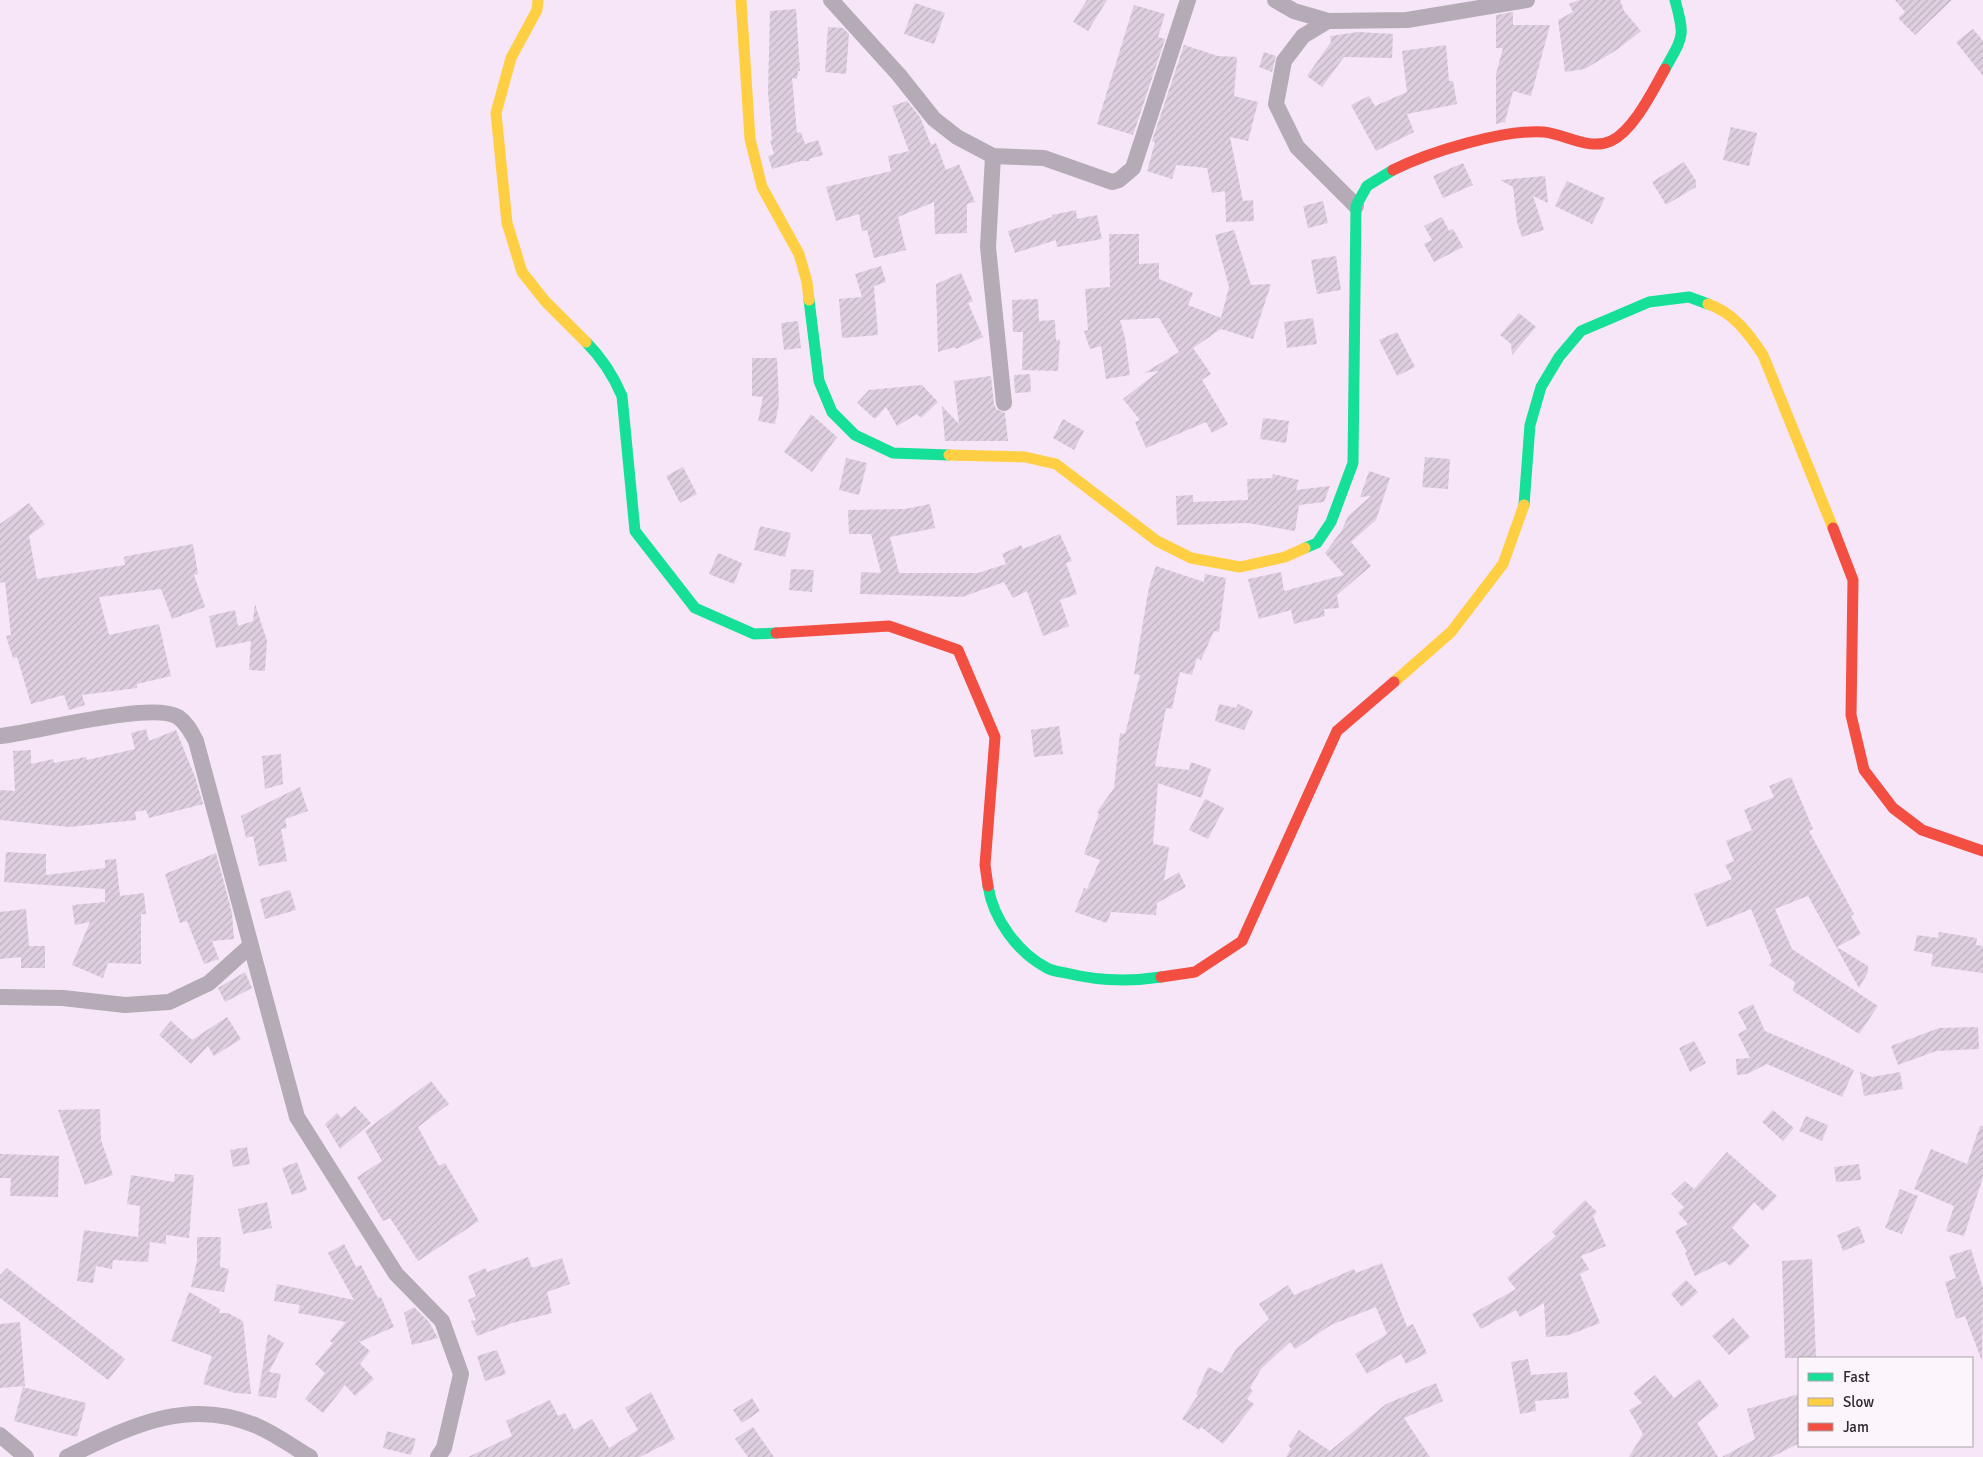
<svg xmlns="http://www.w3.org/2000/svg" width="1983" height="1457" font-family="Signika,sans-serif">
<style>
.building{fill:url(#building-hatch)}
.lines{fill:none;stroke-linecap:round;stroke-linejoin:round}
.street{stroke:#b5abb6;stroke-width:16}
.fast{stroke:#16e098;stroke-width:11}
.slow{stroke:#ffcf43;stroke-width:11}
.jam{stroke:#f24e42;stroke-width:11}
</style>
<defs>
<pattern id="building-hatch" width="6" height="6" patternUnits="userSpaceOnUse" patternTransform="scale(1.25)"><rect width="6" height="6" fill="#decfdf"/><path d="M-1 1l2-2M0 6l6-6M5 7l2-2" fill="none" stroke="#bfb2c0"/></pattern>
</defs>
<rect width="100%" height="100%" fill="#f6e6f7"/>
<g class="building">
<polygon points="1087,0 1107,0 1088,31 1073,22"/>
<polygon points="1579,0 1620,0 1624,11 1641,31 1618,49 1585,69 1565,72 1558,20 1573,12 1569,4"/>
<polygon points="1895,0 1952,0 1915,35 1898,18 1905,12"/>
<polygon points="915,3 945,13 934,44 904,34"/>
<polygon points="1134,5 1165,14 1158,37 1165,39 1133,135 1097,124"/>
<polygon points="796,9 800,71 798,71 797,79 792,78 797,133 801,132 805,144 818,140 823,155 809,159 810,161 801,161 772,169 768,156 774,154 770,141 772,140 768,92 770,11"/>
<polygon points="1513,12 1513,25 1550,25 1531,96 1513,91 1505,122 1496,124 1496,74 1503,48 1496,48 1496,15"/>
<polygon points="828,27 843,28 849,34 846,74 825,72"/>
<polygon points="1973,29 1983,41 1983,76 1956,42"/>
<polygon points="1358,32 1393,34 1392,58 1344,57 1322,87 1307,76 1331,42 1330,36"/>
<polygon points="1184,45 1218,56 1237,57 1234,96 1258,102 1248,141 1230,137 1243,201 1253,200 1254,221 1226,222 1225,191 1212,193 1207,168 1176,165 1172,179 1147,171 1155,142 1152,141"/>
<polygon points="1446,45 1449,81 1453,81 1457,104 1407,114 1414,132 1376,151 1351,105 1369,96 1375,106 1407,92 1402,51"/>
<polygon points="1264,52 1276,56 1272,72 1259,67"/>
<polygon points="907,101 920,117 931,145 936,143 946,170 959,164 975,202 967,204 967,233 935,234 934,202 898,217 906,250 874,258 867,230 862,231 859,214 836,221 826,187 891,171 888,156 909,151 892,106"/>
<polygon points="1731,127 1757,133 1749,166 1723,160"/>
<polygon points="1684,162 1696,181 1696,187 1666,205 1652,182"/>
<polygon points="1463,163 1473,185 1443,198 1433,176"/>
<polygon points="1545,176 1548,203 1533,196 1544,230 1522,237 1517,222 1513,187 1500,180"/>
<polygon points="1567,181 1605,198 1592,224 1555,206"/>
<polygon points="1323,201 1328,223 1308,228 1303,206"/>
<polygon points="1076,210 1077,219 1097,215 1102,239 1057,247 1056,240 1015,253 1008,231 1052,217 1052,215"/>
<polygon points="1442,217 1449,231 1453,229 1463,247 1434,262 1424,244 1432,240 1424,226"/>
<polygon points="1234,230 1251,285 1271,284 1253,339 1221,329 1193,348 1211,374 1202,380 1228,424 1212,433 1206,422 1146,448 1135,422 1140,420 1123,399 1159,371 1144,373 1179,352 1159,318 1120,320 1125,338 1130,375 1106,379 1101,346 1090,349 1084,331 1088,330 1085,289 1110,287 1109,234 1139,234 1139,264 1159,263 1159,279 1193,293 1188,305 1221,318 1229,287 1215,235"/>
<polygon points="1336,256 1341,290 1317,294 1311,260"/>
<polygon points="881,266 886,282 874,286 878,335 842,338 839,299 862,297 855,274"/>
<polygon points="961,273 973,301 968,303 983,337 956,349 955,347 938,352 936,284"/>
<polygon points="1038,299 1039,321 1055,320 1056,341 1060,339 1058,371 1022,370 1023,332 1013,332 1012,300"/>
<polygon points="1519,313 1536,327 1512,355 1511,344 1500,335"/>
<polygon points="1313,318 1317,344 1287,348 1284,322"/>
<polygon points="798,321 801,348 784,350 781,323"/>
<polygon points="1397,332 1415,367 1397,376 1379,340"/>
<polygon points="752,358 777,358 779,403 775,424 758,421 763,397 752,396"/>
<polygon points="1030,374 1031,392 1015,393 1014,375"/>
<polygon points="991,376 994,404 996,409 1005,413 1008,441 945,441 942,406 959,424 954,381"/>
<polygon points="922,385 938,402 921,418 917,414 897,426 886,407 875,419 857,403 869,390"/>
<polygon points="811,414 837,437 812,472 784,452"/>
<polygon points="1263,418 1289,421 1286,443 1260,439"/>
<polygon points="1063,419 1084,431 1074,450 1053,438"/>
<polygon points="1425,457 1450,459 1448,489 1422,487"/>
<polygon points="846,458 867,463 859,495 839,490"/>
<polygon points="683,467 697,494 680,503 666,476"/>
<polygon points="1369,471 1390,478 1376,520 1351,542 1371,566 1337,595 1339,608 1324,609 1325,616 1294,624 1291,610 1259,619 1248,579 1281,572 1284,591 1344,575 1325,553 1342,530 1348,516 1371,496 1360,497"/>
<polygon points="1273,474 1299,480 1296,490 1330,486 1324,502 1299,505 1295,531 1248,523 1177,525 1176,496 1193,495 1193,502 1248,500 1247,479 1272,478"/>
<polygon points="29,503 45,524 29,536 37,579 125,565 124,557 127,556 193,544 198,574 194,575 205,607 172,619 161,589 99,597 109,635 159,624 171,676 137,684 137,688 82,695 85,705 69,710 64,695 31,704 17,657 13,658 6,636 11,635 5,582 0,583 0,524"/>
<polygon points="930,504 935,528 890,537 899,573 978,573 1006,564 1002,554 1021,545 1023,549 1060,534 1072,561 1066,563 1077,594 1060,600 1069,626 1043,636 1027,591 1013,598 1004,582 962,597 860,594 861,572 881,573 871,534 849,534 848,510 905,509"/>
<polygon points="760,526 791,533 785,557 754,550"/>
<polygon points="718,553 742,563 734,584 709,574"/>
<polygon points="1156,566 1204,582 1205,574 1226,578 1219,632 1214,631 1201,660 1197,658 1192,675 1180,672 1172,709 1166,708 1155,766 1189,770 1191,762 1211,769 1201,798 1158,783 1153,844 1169,847 1164,881 1179,872 1186,887 1157,903 1156,915 1111,912 1107,923 1075,912 1084,888 1087,889 1100,860 1084,854 1099,814 1097,812 1114,788 1120,733 1125,734 1140,675 1134,674 1149,587"/>
<polygon points="791,569 814,570 812,592 789,590"/>
<polygon points="255,604 267,641 265,671 249,670 251,641 216,648 209,616 235,610 238,626 253,621"/>
<polygon points="1219,704 1236,708 1238,704 1253,711 1244,730 1215,721"/>
<polygon points="1059,726 1063,754 1034,757 1031,730"/>
<polygon points="146,729 149,741 176,730 195,777 203,804 149,818 146,810 135,812 136,820 69,827 0,820 0,790 15,791 13,751 31,750 31,764 53,759 54,763 86,757 87,760 135,749 131,733"/>
<polygon points="281,754 283,784 265,789 262,756"/>
<polygon points="1791,777 1813,829 1809,831 1854,914 1851,916 1861,934 1837,947 1868,966 1868,972 1859,988 1808,896 1775,909 1792,949 1878,1006 1859,1034 1793,991 1795,982 1769,965 1772,961 1751,909 1707,927 1694,894 1732,879 1725,865 1734,861 1726,841 1752,830 1744,810 1774,797 1769,786"/>
<polygon points="300,787 308,811 285,819 287,828 281,829 287,861 259,866 253,836 246,838 241,816"/>
<polygon points="1205,799 1224,808 1208,839 1189,830"/>
<polygon points="6,852 46,854 46,875 105,868 105,860 116,859 120,896 144,893 146,914 141,914 141,964 108,963 103,978 72,965 90,922 75,925 72,905 105,902 105,889 4,882"/>
<polygon points="216,853 232,913 234,939 212,941 219,959 204,964 187,921 180,923 165,874"/>
<polygon points="290,890 296,910 265,919 260,899"/>
<polygon points="26,909 29,946 45,946 45,968 21,968 21,957 0,959 0,912"/>
<polygon points="1939,932 1977,938 1976,945 1983,946 1983,973 1931,966 1933,954 1914,951 1917,935 1938,938"/>
<polygon points="245,972 252,988 225,1002 218,988"/>
<polygon points="1753,1004 1765,1031 1840,1063 1839,1065 1842,1064 1854,1070 1842,1097 1767,1064 1747,1074 1737,1075 1736,1059 1750,1058 1738,1034 1747,1029 1738,1012"/>
<polygon points="227,1017 241,1039 214,1056 208,1046 191,1064 159,1035 171,1021 192,1040"/>
<polygon points="1978,1027 1979,1049 1936,1051 1898,1065 1891,1046 1939,1028"/>
<polygon points="1694,1041 1706,1063 1690,1072 1679,1048"/>
<polygon points="1860,1072 1872,1077 1900,1072 1903,1089 1864,1096"/>
<polygon points="431,1081 449,1104 418,1127 439,1166 445,1163 479,1221 418,1261 390,1218 383,1221 357,1177 382,1161 365,1131"/>
<polygon points="355,1106 371,1123 340,1149 325,1124 337,1113 341,1118"/>
<polygon points="100,1109 101,1140 113,1175 85,1185 58,1110"/>
<polygon points="1773,1110 1794,1128 1783,1141 1762,1122"/>
<polygon points="1806,1116 1828,1125 1822,1141 1799,1131"/>
<polygon points="1980,1126 1983,1126 1983,1177 1964,1236 1946,1231 1954,1206 1914,1189 1931,1149 1967,1164"/>
<polygon points="247,1147 250,1164 233,1167 230,1150"/>
<polygon points="1727,1152 1777,1196 1763,1211 1754,1202 1732,1228 1750,1246 1730,1266 1725,1261 1695,1276 1685,1253 1687,1252 1675,1231 1688,1224 1678,1213 1684,1207 1671,1194 1685,1181 1694,1189"/>
<polygon points="0,1154 59,1156 58,1197 10,1196 11,1178 0,1178"/>
<polygon points="297,1162 307,1190 292,1195 282,1168"/>
<polygon points="1859,1164 1861,1180 1836,1182 1834,1167"/>
<polygon points="175,1174 194,1175 189,1238 166,1235 166,1244 150,1242 148,1262 113,1260 112,1269 96,1266 93,1283 77,1281 84,1230 138,1237 140,1206 127,1204 131,1175 174,1182"/>
<polygon points="1900,1189 1918,1196 1902,1234 1885,1228"/>
<polygon points="1585,1200 1597,1212 1593,1216 1606,1246 1581,1256 1589,1269 1580,1274 1600,1323 1569,1335 1546,1337 1544,1303 1520,1317 1516,1310 1481,1329 1472,1314 1516,1289 1507,1278 1556,1236 1552,1232"/>
<polygon points="267,1202 272,1228 243,1234 238,1209"/>
<polygon points="1859,1226 1865,1242 1843,1251 1837,1235"/>
<polygon points="197,1237 221,1237 220,1267 229,1269 224,1292 191,1287 197,1261"/>
<polygon points="344,1244 356,1267 361,1265 378,1298 381,1297 394,1327 359,1342 370,1351 360,1364 374,1379 355,1396 345,1385 323,1413 305,1399 325,1373 315,1364 333,1343 330,1341 346,1322 298,1313 300,1305 274,1301 277,1284 354,1300 328,1253"/>
<polygon points="1971,1249 1983,1289 1982,1361 1965,1316 1956,1319 1945,1282 1956,1278 1949,1256"/>
<polygon points="528,1257 532,1268 562,1258 570,1284 547,1292 552,1313 512,1323 477,1336 471,1321 476,1320 468,1300 476,1296 468,1276 485,1268 487,1272"/>
<polygon points="1812,1259 1816,1358 1785,1358 1782,1261"/>
<polygon points="1382,1263 1407,1327 1413,1324 1427,1353 1406,1364 1401,1354 1367,1374 1355,1354 1387,1334 1376,1307 1331,1325 1295,1349 1290,1342 1261,1369 1250,1388 1253,1391 1247,1399 1254,1404 1223,1444 1201,1427 1199,1430 1182,1419 1198,1395 1196,1394 1208,1367 1222,1373 1236,1349 1269,1319 1259,1304 1288,1285 1294,1295 1354,1269 1356,1273"/>
<polygon points="7,1268 125,1359 108,1380 0,1298 0,1275"/>
<polygon points="1686,1280 1698,1292 1682,1307 1671,1294"/>
<polygon points="189,1292 220,1309 219,1313 228,1313 243,1321 251,1394 235,1393 203,1384 212,1356 171,1341"/>
<polygon points="414,1307 429,1322 438,1338 412,1345 404,1313"/>
<polygon points="1733,1318 1750,1337 1729,1355 1712,1336"/>
<polygon points="20,1322 25,1386 0,1388 0,1324"/>
<polygon points="268,1334 284,1343 269,1372 281,1374 276,1398 258,1396"/>
<polygon points="497,1350 506,1374 485,1381 477,1356"/>
<polygon points="1528,1359 1531,1375 1567,1372 1569,1398 1535,1401 1536,1411 1520,1414 1511,1362"/>
<polygon points="1655,1375 1674,1398 1699,1379 1719,1406 1697,1423 1718,1457 1629,1457 1643,1434 1629,1410 1642,1403 1633,1393"/>
<polygon points="1436,1383 1443,1401 1404,1418 1430,1457 1286,1457 1291,1448 1288,1446 1299,1430 1330,1451 1386,1404"/>
<polygon points="23,1387 86,1403 77,1437 14,1421"/>
<polygon points="651,1392 675,1439 640,1457 468,1457 512,1436 506,1421 550,1400 558,1416 565,1413 574,1430 592,1419 609,1448 638,1430 625,1408"/>
<polygon points="1799,1394 1799,1443 1772,1457 1722,1457 1755,1439 1747,1409"/>
<polygon points="752,1398 760,1411 742,1423 733,1410"/>
<polygon points="753,1427 774,1457 748,1457 735,1439"/>
<polygon points="387,1431 416,1439 411,1455 383,1448"/>
</g>
<g class="lines">
<g class="street">
<polyline points="831,0 899,75 934,119 957,137 993,156 1044,158 1112,182 1119,180 1133,168 1188,0"/>
<polyline points="1275,0 1294,11 1328,21 1407,20 1527,0"/>
<polyline points="1328,21 1303,36 1284,61 1276,104 1297,147 1356,206"/>
<polyline points="993,156 988,247 1004,403"/>
<path d="M0,736C36,732 152,701 178,717C187,723 191,732 196,741L297,1117L396,1274L442,1321L461,1374L444,1448L438,1457"/>
<polyline points="0,997 63,998 125,1005 169,1002 209,983 250,946"/>
<polyline points="0,1435 26,1457"/>
<path d="M67,1457C129,1427 188,1396 257,1426C276,1434 293,1447 310,1457"/>
</g>
<g class="fast">
<path d="M1665,69C1684,35 1685,37 1675,0"/>
<polyline points="809,300 819,381 832,412 855,435 893,453 949,455"/>
<path d="M586,342C602,358 613,375 622,396L635,531L695,608L754,634L776,633"/>
<polyline points="1524,505 1530,425 1541,387 1559,357 1581,331 1649,302 1689,297 1708,304"/>
<polyline points="1305,548 1317,543 1331,522 1353,463 1356,206 1367,186 1393,170"/>
<path d="M988,886C993,919 1018,953 1047,968C1052,971 1060,972 1066,973C1098,981 1128,982 1161,977"/>
</g>
<g class="slow">
<polyline points="538,0 537,10 511,58 496,113 507,223 522,272 545,301 586,342"/>
<polyline points="741,0 750,139 762,187 799,254 807,282 809,300"/>
<path d="M1708,304C1733,312 1749,334 1763,355L1833,528"/>
<polyline points="949,455 1025,457 1056,464 1157,541 1191,558 1240,567 1285,557 1305,548"/>
<polyline points="1394,682 1451,632 1503,564 1524,505"/>
</g>
<g class="jam">
<path d="M1393,170C1429,152 1504,129 1544,132C1565,134 1589,151 1611,141C1634,130 1653,90 1665,69"/>
<polyline points="1833,528 1853,580 1851,715 1864,770 1893,808 1922,830 1983,851"/>
<polyline points="776,633 889,626 958,650 995,737 985,865 988,886"/>
<polyline points="1161,977 1195,972 1242,941 1337,731 1394,682"/>
</g>
</g>
<rect x="1798" y="1357" width="175" height="90" fill="#fcf6fc" stroke="#aba3ab"/>
<rect x="1808" y="1373" width="25" height="8" fill="#16e098" stroke="#aba3ab"/>
<text x="1843" y="1382" font-size="15" fill="#312732">Fast</text>
<rect x="1808" y="1398" width="25" height="8" fill="#ffcf43" stroke="#aba3ab"/>
<text x="1843" y="1407" font-size="15" fill="#312732">Slow</text>
<rect x="1808" y="1423" width="25" height="8" fill="#f24e42" stroke="#aba3ab"/>
<text x="1843" y="1432" font-size="15" fill="#312732">Jam</text>
</svg>
